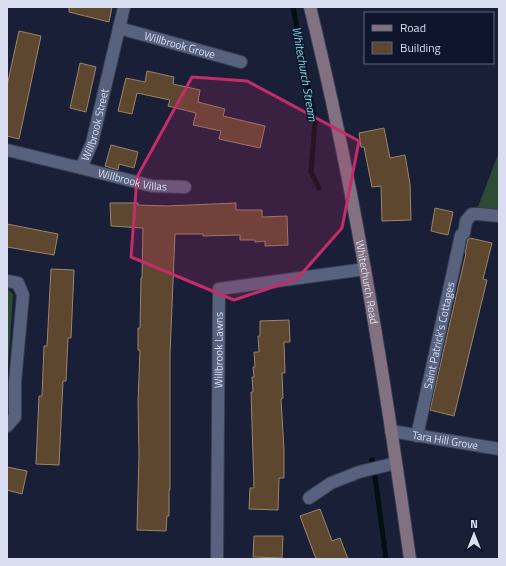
<svg xmlns="http://www.w3.org/2000/svg" width="506" height="566" font-family="'Titillium Web',sans-serif">
<style>
.green{fill:#2c4a34}
.lines{fill:none;stroke-linecap:round;stroke-linejoin:round}
.stream{stroke:#020f10;stroke-width:5}
.building{fill:#5d472f;stroke:#9c846a}
.street-casing{stroke:#383c50;stroke-width:14}
.secondary-casing{stroke:#383c50;stroke-width:14}
.street{stroke:#58617e;stroke-width:12}
.secondary{stroke:#827181;stroke-width:12}
.marked{fill:#c42c6a;fill-opacity:0.2;stroke:#c42c6a;stroke-width:3;stroke-linejoin:round}
.labels{text-anchor:middle;dominant-baseline:central;stroke-width:3;stroke-linejoin:round;paint-order:stroke}
.street-label{font-size:11px;fill:#d9dff0;stroke:#0f152d}
.water-label{font-size:12px;font-style:italic;fill:#80dbdc;stroke:#0f152d}
</style>
<rect width="100%" height="100%" fill="#181f37"/>
<g class="green">
<polygon points="499,152 499,214 476,212"/>
<polygon points="7,288 13,295 7,381"/>
</g>
<g class="lines">
<g class="stream">
<polyline points="293,7 315,122 311,172 319,188"/>
<polyline points="372,460 373,466"/>
<polyline points="374,469 386,559"/>
</g>
</g>
<g class="building">
<polygon points="69,7 112,7 109,22 69,12"/>
<polygon points="19,31 41,36 19,139 7,136 7,86"/>
<polygon points="80,63 96,67 86,112 70,108"/>
<polygon points="147,71 174,77 173,84 200,90 198,102 225,109 223,116 265,126 260,148 219,139 221,131 193,125 196,113 168,106 170,100 137,93 132,114 118,111 126,78 145,82"/>
<polygon points="384,128 390,158 405,155 410,184 411,220 382,221 381,186 372,187 364,147 361,147 359,133"/>
<polygon points="111,145 138,152 134,168 119,164 118,170 105,166"/>
<polygon points="110,203 138,203 138,205 167,206 236,203 236,210 262,210 262,217 287,216 288,245 265,246 265,241 255,242 255,240 240,240 240,235 203,236 203,234 175,234 170,354 170,490 169,490 169,516 167,516 166,531 137,530 139,454 138,402 140,350 138,350 138,328 140,328 141,278 142,278 143,228 111,226"/>
<polygon points="435,208 453,212 448,235 431,231"/>
<polygon points="7,224 58,234 54,255 7,247"/>
<polygon points="470,238 492,243 483,279 487,280 454,416 430,410 466,253 465,253 468,239"/>
<polygon points="51,269 74,270 71,338 68,338 66,381 63,381 59,465 36,464 39,396 42,396 44,346 47,346"/>
<polygon points="289,320 290,342 284,342 285,373 282,373 283,398 281,399 284,450 284,478 279,478 278,510 249,509 250,488 254,488 251,392 253,392 252,377 254,377 253,367 255,367 254,352 259,352 258,336 260,336 260,321"/>
<polygon points="7,467 27,471 22,494 7,490"/>
<polygon points="320,509 332,541 340,538 348,559 316,559 300,516"/>
<polygon points="254,536 283,536 282,558 253,557"/>
</g>
<g class="lines">
<g class="street-casing">
<g id="street">
<path id="s1" d="M119,28L241,62"/>
<path id="s2" d="M7,150L81,168L92,143L124,7"/>
<path id="s3" d="M81,168L152,186L185,187"/>
<polyline points="464,233 466,221 472,214 478,214 499,216"/>
<polyline points="7,281 18,283 23,295 15,382 15,417 7,426"/>
<path id="s4" d="M391,431L499,449"/>
<path id="s5" d="M417,436L461,235"/>
<polyline points="309,498 331,483 359,472 396,463"/>
<path id="s6" d="M217,559L219,289L365,269"/>
</g>
</g>
<g class="secondary-casing">
<g id="secondary">
<path id="s7" d="M310,7C355,189 384,374 410,559"/>
</g>
</g>
<use href="#street" class="street"/>
<use href="#secondary" class="secondary"/>
</g>
<path class="marked" d="M192,77L247,81L359,141L342,228L297,279L234,300L131,257L137,177Z"/>
<g class="labels">
<g class="street-label">
<text stroke="none"><textPath href="#s1" startOffset="63">Willbrook Grove</textPath></text>
<text stroke="none"><textPath href="#s2" startOffset="122">Willbrook Street</textPath></text>
<text stroke="none"><textPath href="#s3" startOffset="53">Willbrook Villas</textPath></text>
<text stroke="none"><textPath href="#s7" startOffset="281">Whitechurch Road</textPath></text>
<text stroke="none"><textPath href="#s5" startOffset="103">Saint Patrick's Cottages</textPath></text>
<text stroke="none"><textPath href="#s6" startOffset="209">Willbrook Lawns</textPath></text>
<text stroke="none"><textPath href="#s4" startOffset="55">Tara Hill Grove</textPath></text>
</g>
<g class="water-label">
<text transform="translate(305 74) rotate(80)">Whitechurch Stream</text>
</g>
</g>
<rect width="506" height="566" fill="none" stroke="#d9dff0" stroke-width="16"/>
<rect x="364" y="12" width="130" height="52" fill="#0f152d" stroke="#60667b"/>
<rect x="372" y="25" width="20" height="6" fill="#827181" stroke="#60667b"/>
<text x="400" y="32" font-size="12" fill="#d9dff0">Road</text>
<rect x="372" y="42" width="20" height="12" fill="#5d472f" stroke="#60667b"/>
<text x="400" y="52" font-size="12" fill="#d9dff0">Building</text>
<g transform="translate(474 534)" stroke="#0f152d" stroke-width="3" paint-order="stroke">
<path d="M0-3L7 15L0 10L-7 15Z" fill="#d9dff0"/>
<text y="-6" font-size="11" font-weight="bold" text-anchor="middle" fill="#d9dff0">N</text>
</g>
</svg>
